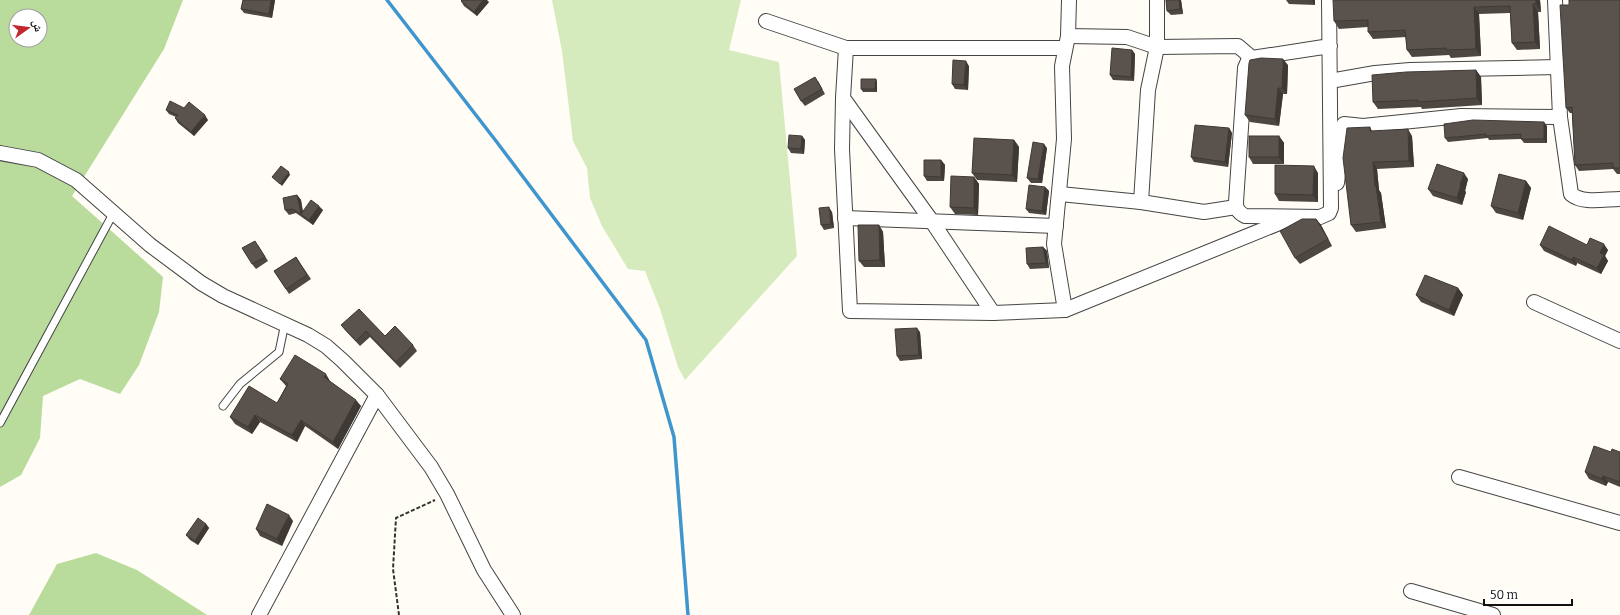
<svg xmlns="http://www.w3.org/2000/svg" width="1620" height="615" font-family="Bitter,'Noto Naskh Arabic',serif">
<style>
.green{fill:#d5ebbd}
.forest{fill:#b9dc9c;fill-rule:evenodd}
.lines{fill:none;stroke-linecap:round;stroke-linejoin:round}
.stream{stroke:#3f96cf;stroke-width:3.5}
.lane-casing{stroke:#444;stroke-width:9}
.street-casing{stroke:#444;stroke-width:16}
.path{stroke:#333;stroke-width:2;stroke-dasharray:4 2;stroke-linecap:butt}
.lane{stroke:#fff;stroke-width:7}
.street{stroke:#fff;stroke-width:14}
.wall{fill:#4d4742}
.shaded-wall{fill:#3f3936}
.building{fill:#5a524d;stroke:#3f3936}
</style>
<rect width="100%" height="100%" fill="#fffdf5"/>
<polygon class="green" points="552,0 741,0 729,50 779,62 797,256 685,380 678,367 660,309 645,271 628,269 602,226 590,198 587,168 573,141 562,51"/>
<g class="forest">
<path d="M0,0H183L164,49L72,196L163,277L159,312L139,365L120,394L80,379L43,396L40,438L21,475L0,487ZM16,16H40V40H16Z"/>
<polygon points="96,553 137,570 207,615 29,615 57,564"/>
</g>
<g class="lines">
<polyline class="stream" points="387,0 496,141 646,340 674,437 688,615"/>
<g class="lane-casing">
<g id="lane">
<polyline points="223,406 240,384 279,352 285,323"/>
<polyline points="0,423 114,212"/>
</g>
</g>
<g class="street-casing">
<g id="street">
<path d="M1329,0L1331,208L1329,213L1320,217L1245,216C1238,212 1236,209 1236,202L1245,68L1248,61L1252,58L1330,46"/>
<path d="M1555,0L1560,117L1571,194C1582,204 1605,199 1620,199"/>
<polyline points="766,21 846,48 843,98 931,220 993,313"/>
<polyline points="1068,36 1127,37 1157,47 1238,46 1252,58"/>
<polyline points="846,48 1065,48"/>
<polyline points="1330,81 1375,73 1410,70 1558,67"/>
<polyline points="843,98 842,149 850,311 993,313 1065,310 1294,217"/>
<polyline points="0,153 38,160 76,180 150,245 201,283 223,296 308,335 326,346 343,361 377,395 431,467 447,494 484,570 513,615"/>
<polyline points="1337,183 1344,124 1363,126 1461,116 1560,117"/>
<polyline points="1060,194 1141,202 1204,212 1236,207"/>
<polyline points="1141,202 1148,90 1157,47 1157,0"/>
<polyline points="845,218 1056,226"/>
<polyline points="1534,302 1620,341"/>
<polyline points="1065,310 1054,244 1064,139 1062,66 1068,36 1069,0"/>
<polyline points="1459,477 1620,523"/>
<polyline points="1411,591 1493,615"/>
<polyline points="259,615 377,395"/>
</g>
</g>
<polyline class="path" points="399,615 393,569 396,518 435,500"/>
<use href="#lane" class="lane"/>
<use href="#street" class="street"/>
</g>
<g class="wall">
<polygon points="243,0 275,0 272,18 244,13 241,9"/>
<polygon points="1166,0 1181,0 1183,14 1171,15 1167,11"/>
<polygon points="1286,0 1315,0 1315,5 1289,4"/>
<polygon points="1540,0 1541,12 1538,12 1540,49 1517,50 1512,43 1510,13 1479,14 1481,56 1451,58 1449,55 1412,57 1407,50 1406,37 1373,39 1368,32 1368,27 1339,29 1334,21"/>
<polygon points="1620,0 1620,174 1617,174 1613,169 1579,171 1575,165 1572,113 1570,113 1566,108"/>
<polygon points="461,1 489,2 477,16 464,6"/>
<polygon points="1132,50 1135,54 1134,81 1113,80 1110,75"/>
<polygon points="1288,65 1287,94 1283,94 1279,126 1250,122 1245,115"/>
<polygon points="969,66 968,90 955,89 952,84"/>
<polygon points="1476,70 1481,77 1482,105 1422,109 1421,107 1378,109 1373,102"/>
<polygon points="876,79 877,82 877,92 863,92 861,89"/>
<polygon points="818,81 825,94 805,106 801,101"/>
<polygon points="166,110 208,120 194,136 178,123 175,118 176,117 169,114"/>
<polygon points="1547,126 1547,143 1524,143 1521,139 1489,140 1488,138 1448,142 1445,138"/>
<polygon points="1370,127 1372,131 1412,136 1414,167 1377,169 1379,190 1381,193 1386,228 1356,232 1351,225"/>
<polygon points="1229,128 1232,133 1228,167 1194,162 1191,157"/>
<polygon points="802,136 805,140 804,154 791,153 788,148"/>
<polygon points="1279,136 1284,143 1284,164 1253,164 1249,157"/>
<polygon points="1014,140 1019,147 1017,182 977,180 972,173"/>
<polygon points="1047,148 1042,183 1031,183 1027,178"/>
<polygon points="941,160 945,165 944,181 927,181 924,176"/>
<polygon points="1318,173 1318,202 1279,201 1275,194"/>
<polygon points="974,177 979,184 978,215 955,214 950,207"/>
<polygon points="1468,179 1465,191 1466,192 1462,205 1433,196 1428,189"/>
<polygon points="1526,181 1531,188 1523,220 1496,213 1491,206"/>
<polygon points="1045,187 1049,191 1046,215 1029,213 1026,209"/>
<polygon points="297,195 301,200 303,211 323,210 313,225 296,213 289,215 285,210"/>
<polygon points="832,212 834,228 824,230 821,225"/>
<polygon points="1316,219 1321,225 1332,246 1300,264 1295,258"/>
<polygon points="879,225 883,232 885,267 864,267 859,261"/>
<polygon points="258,245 268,261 256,269 252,264"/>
<polygon points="1540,245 1587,245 1608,250 1605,256 1608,261 1601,274 1577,263 1576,266 1544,251"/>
<polygon points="1043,247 1047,251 1049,268 1030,269 1027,264"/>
<polygon points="296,257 311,279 289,294 274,271"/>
<polygon points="1458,288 1463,295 1454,316 1421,302 1416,295"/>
<polygon points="341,325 385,336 413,345 417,351 400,368 370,337 360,346 345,330"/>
<polygon points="920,332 922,359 900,361 897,356"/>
<polygon points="280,379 330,381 330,382 361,406 338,449 305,426 297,442 260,422 252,434 235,424 230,417 277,403 286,386"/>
<polygon points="1611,452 1620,452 1620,487 1608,482 1606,486 1589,479 1585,472"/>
<polygon points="293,521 282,546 260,536 256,529"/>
<polygon points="206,524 209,528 198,545 190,540 186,535"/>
</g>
<g class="shaded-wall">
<polygon points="271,0 275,0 272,18 269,14"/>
<polygon points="483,0 487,0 489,2 477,16 474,12"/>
<polygon points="1179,0 1181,0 1183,14 1180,9"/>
<polygon points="1311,0 1315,0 1315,5"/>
<polygon points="1536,0 1540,0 1541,12 1536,4"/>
<polygon points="1533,4 1538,12 1540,49 1535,42"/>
<polygon points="1474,7 1479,14 1481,56 1476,49"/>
<polygon points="1132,50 1135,54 1134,81 1131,77"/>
<polygon points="1283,59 1288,65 1287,94 1282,88"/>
<polygon points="966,61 969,66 968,90 964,85"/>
<polygon points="1476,70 1481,77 1482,105 1477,98"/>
<polygon points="876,79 877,82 877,92 875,89"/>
<polygon points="1278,88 1283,94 1279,126 1275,119"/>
<polygon points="205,115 208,120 194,136 191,132"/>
<polygon points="1544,122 1547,126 1547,143 1544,139"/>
<polygon points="1229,128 1232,133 1228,167 1225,162"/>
<polygon points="1408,129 1412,136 1414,167 1409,161"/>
<polygon points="802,136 805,140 804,154 801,149"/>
<polygon points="1279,136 1284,143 1284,164 1279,157"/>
<polygon points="1014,140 1019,147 1017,182 1012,175"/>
<polygon points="1044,144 1047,148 1042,183 1038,179"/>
<polygon points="941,160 945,165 944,181 941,177"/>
<polygon points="1373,162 1377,169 1379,190 1381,193 1386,228 1381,222 1375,186"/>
<polygon points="1314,166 1318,173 1318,202 1313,195"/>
<polygon points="289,172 290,175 282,186 280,184"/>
<polygon points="1464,173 1468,179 1465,191 1466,192 1462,205 1457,198 1460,185"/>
<polygon points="974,177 979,184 978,215 974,208"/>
<polygon points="1526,181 1531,188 1523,220 1518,213"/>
<polygon points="1045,187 1049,191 1046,215 1042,211"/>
<polygon points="297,195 301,200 303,216 301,214"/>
<polygon points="319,206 323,210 313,225 309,220"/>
<polygon points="829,207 832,212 834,228 831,224"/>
<polygon points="1316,219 1321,225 1332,246 1328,239"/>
<polygon points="879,225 883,232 885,267 880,260"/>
<polygon points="1604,244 1608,250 1605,256 1608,261 1601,274 1597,268 1600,253"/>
<polygon points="1043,247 1047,251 1049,268 1046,263"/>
<polygon points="1573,257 1577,263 1576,266 1572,260"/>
<polygon points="1458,288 1463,295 1454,316 1449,310"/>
<polygon points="917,328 920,332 922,359 919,355"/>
<polygon points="326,374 330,381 328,384 324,377"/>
<polygon points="356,400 361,406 338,449 333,442"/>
<polygon points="255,415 260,422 252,434 248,427"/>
<polygon points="301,420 305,426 297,442 292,435"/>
<polygon points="1603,476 1608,482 1606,486 1602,479"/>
<polygon points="289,515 293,521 282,546 277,539"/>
<polygon points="206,524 209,528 198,545 195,541"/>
</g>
<g class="building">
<polygon points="243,0 271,0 269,14 241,9"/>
<polygon points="462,0 483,0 474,12 461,1"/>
<polygon points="1166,0 1179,0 1180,9 1167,11"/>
<polygon points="1333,0 1536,0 1536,4 1533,4 1535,42 1512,43 1510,6 1474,7 1476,49 1446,50 1446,48 1407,50 1405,30 1368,32 1368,20 1334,21"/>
<polygon points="1569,0 1620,0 1620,168 1613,168 1613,163 1575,165 1572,107 1566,108 1560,5 1569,5"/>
<polygon points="1112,48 1132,50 1131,77 1110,75"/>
<polygon points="1261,58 1283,59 1282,88 1278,88 1275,119 1245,115 1249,63 1250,60"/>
<polygon points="953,60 966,61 964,85 952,84"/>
<polygon points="1476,70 1477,98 1418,102 1418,100 1373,102 1372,75 1406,72"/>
<polygon points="815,77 822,89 801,101 794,89"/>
<polygon points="861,79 876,79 875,89 861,89"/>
<polygon points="170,101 184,108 189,102 205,115 191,132 175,118 178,115 166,110"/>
<polygon points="1473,120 1544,122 1544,139 1521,139 1521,134 1486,136 1486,134 1445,138 1444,124"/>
<polygon points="1195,125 1229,128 1225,162 1191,157"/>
<polygon points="1370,127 1370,131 1408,129 1409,161 1373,162 1375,186 1376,186 1381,222 1351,225 1343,158 1347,128"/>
<polygon points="789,135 802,136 801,149 788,148"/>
<rect x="1249" y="136" width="30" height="21"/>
<polygon points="974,138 1014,140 1012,175 972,173"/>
<polygon points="1033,142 1044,144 1038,179 1027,178"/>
<polygon points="924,160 941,160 941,177 924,176"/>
<polygon points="1437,164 1464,173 1460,185 1461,185 1457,198 1428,189"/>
<polygon points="1275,165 1314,166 1313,195 1275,194"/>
<polygon points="281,166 289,172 280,184 272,177"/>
<polygon points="1499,174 1526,181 1518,213 1491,206"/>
<polygon points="951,176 974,177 974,208 950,207"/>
<polygon points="1029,185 1045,187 1042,211 1026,209"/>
<polygon points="297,195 301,214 311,200 319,206 309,220 293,209 285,210 283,198"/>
<polygon points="829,207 831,224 821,225 819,208"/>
<polygon points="1302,219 1316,219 1328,239 1295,258 1280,231"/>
<polygon points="858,225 879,225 880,260 859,261"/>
<polygon points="1549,226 1587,245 1590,238 1604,244 1600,253 1604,255 1597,268 1573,257 1572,260 1540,245"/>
<polygon points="255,241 265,257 252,264 242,248"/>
<polygon points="1043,247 1046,263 1027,264 1026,248"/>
<polygon points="296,257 307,275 286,289 274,271"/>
<polygon points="1425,275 1458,288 1449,310 1416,295"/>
<polygon points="359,309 385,336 395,326 413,345 396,362 366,331 356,341 341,325"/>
<polygon points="917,328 919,355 897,356 895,329"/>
<polygon points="295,355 326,374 324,377 356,400 333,442 301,420 292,435 255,415 248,427 230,417 249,386 277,403 288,384 280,379"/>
<polygon points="1594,446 1611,452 1612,449 1620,452 1620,482 1603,476 1602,479 1585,472"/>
<polygon points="267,504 289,515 277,539 256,529"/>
<polygon points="198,518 206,524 195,541 186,535"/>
</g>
<g transform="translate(28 28) rotate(76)"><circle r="19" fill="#ffffff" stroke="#a0a0a0"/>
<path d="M0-3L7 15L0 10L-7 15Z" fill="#c4262e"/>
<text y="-6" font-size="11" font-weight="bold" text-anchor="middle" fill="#111111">ش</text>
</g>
<path d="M1484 599v6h88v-6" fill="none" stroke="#111111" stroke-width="2"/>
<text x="1490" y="599" font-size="12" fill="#111111" stroke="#ffffff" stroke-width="3" paint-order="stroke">50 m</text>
</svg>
